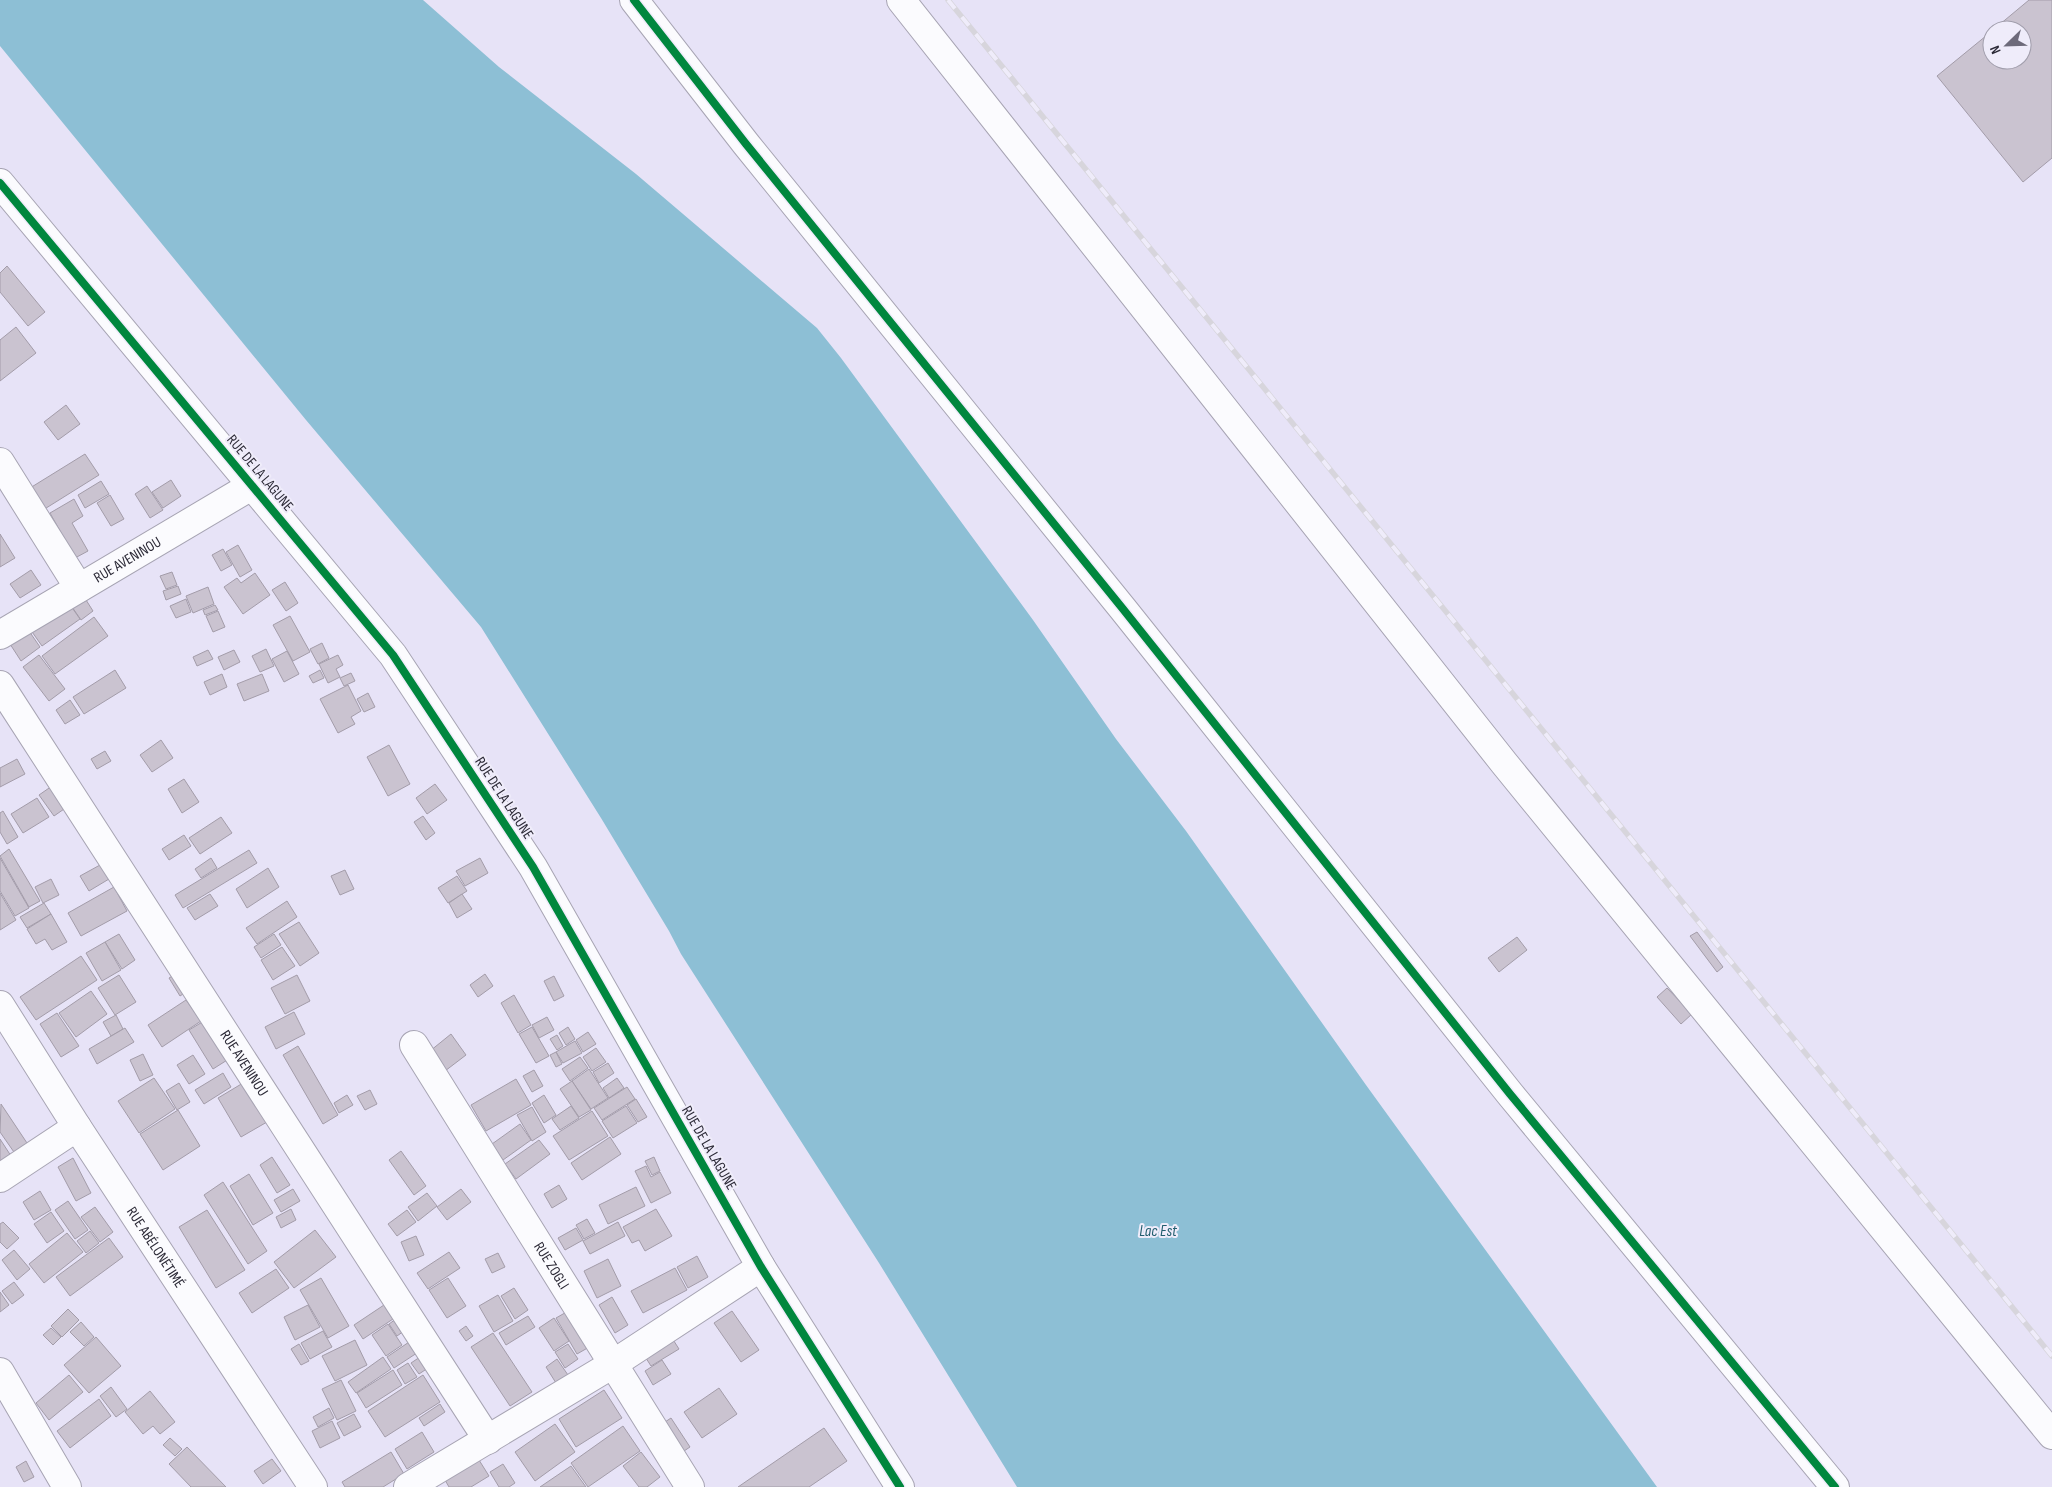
<svg xmlns="http://www.w3.org/2000/svg" width="2052" height="1487" font-family="'Sofia Sans Condensed',sans-serif">
<style>
.water{fill:#8dbfd5}
.building{fill:#cac3d0;stroke:#a39ca9}
.lines{fill:none;stroke-linecap:round;stroke-linejoin:round}
.street-casing{stroke:#a7a4b3;stroke-width:30}
.street{stroke:#fbfbfe;stroke-width:28}
.rail-casing{stroke:#d7d5dc;stroke-width:5.5}
.rail{stroke:#efecfa;stroke-width:4;stroke-dasharray:11;stroke-linecap:butt}
.cycleway-casing{stroke:#efecfa;stroke-width:11}
.cycleway{stroke:#00873e;stroke-width:8}
.labels{text-anchor:middle;dominant-baseline:central;stroke-width:4;stroke-linejoin:round;paint-order:stroke}
.street-label{font-size:15px;fill:#2b2936;stroke:#efecfa}
.water-label{font-size:16px;font-style:italic;fill:#215d6e;stroke:#efecfa}
</style>
<rect width="100%" height="100%" fill="#e7e3f7"/>
<polygon class="water" points="0,0 423,0 499,67 636,174 817,328 841,358 1033,620 1116,739 1186,831 1366,1085 1657,1487 1017,1487 879,1263 681,954 669,931 601,818 481,627 306,420 0,46"/>
<g class="building">
<polygon points="2029,0 2052,0 2052,158 2023,182 1937,76 1992,31 1992,60 2022,60 2022,30 1993,30"/>
<polygon points="7,266 45,312 28,326 0,292 0,273"/>
<polygon points="16,327 36,353 0,381 0,340"/>
<polygon points="66,405 80,424 58,440 44,422"/>
<polygon points="85,454 99,475 43,510 30,488"/>
<polygon points="171,480 181,496 163,508 152,492"/>
<polygon points="101,481 109,494 85,508 78,495"/>
<polygon points="147,486 163,510 150,518 135,494"/>
<polygon points="110,495 124,519 111,526 97,503"/>
<polygon points="74,499 83,516 72,523 88,551 75,558 50,513"/>
<polygon points="0,534 15,558 0,567"/>
<polygon points="238,545 252,570 240,577 226,552"/>
<polygon points="223,549 232,565 221,571 212,555"/>
<polygon points="31,570 41,585 20,598 10,584"/>
<polygon points="172,572 177,585 166,589 160,576"/>
<polygon points="255,573 270,595 243,614 224,587 237,578 241,583"/>
<polygon points="285,582 298,603 286,611 272,590"/>
<polygon points="178,586 181,594 166,600 163,591"/>
<polygon points="208,587 214,604 193,613 186,596"/>
<polygon points="81,592 93,611 81,620 68,601"/>
<polygon points="186,599 191,612 176,618 170,606"/>
<polygon points="68,602 80,619 42,646 30,629"/>
<polygon points="215,605 218,610 205,615 203,610"/>
<polygon points="218,611 225,627 213,632 206,616"/>
<polygon points="290,616 310,652 293,661 273,625"/>
<polygon points="94,617 108,636 55,674 42,656"/>
<polygon points="29,631 40,647 21,661 10,644"/>
<polygon points="322,643 329,658 318,664 310,649"/>
<polygon points="266,649 274,666 260,672 252,656"/>
<polygon points="208,650 213,659 197,666 193,657"/>
<polygon points="234,650 240,662 224,670 218,657"/>
<polygon points="287,651 299,674 284,682 272,659"/>
<polygon points="39,655 65,689 49,701 23,667"/>
<polygon points="338,655 343,665 336,669 340,677 328,683 319,664"/>
<polygon points="115,670 126,688 84,714 73,697"/>
<polygon points="320,670 324,678 313,683 309,676"/>
<polygon points="351,673 355,681 344,686 340,678"/>
<polygon points="222,674 227,687 210,695 204,682"/>
<polygon points="262,674 269,691 244,701 237,684"/>
<polygon points="348,685 361,711 351,717 355,724 338,733 320,699"/>
<polygon points="368,693 375,707 364,712 357,699"/>
<polygon points="70,700 80,715 65,724 56,710"/>
<polygon points="161,740 173,758 152,772 140,755"/>
<polygon points="389,745 410,784 388,796 367,757"/>
<polygon points="105,751 111,761 97,769 91,759"/>
<polygon points="17,759 25,774 0,787 0,768"/>
<polygon points="184,779 199,802 182,813 168,789"/>
<polygon points="435,784 447,800 427,814 416,798"/>
<polygon points="52,786 67,807 54,816 39,795"/>
<polygon points="37,798 49,817 23,833 11,814"/>
<polygon points="3,811 18,837 7,844 0,832 0,813"/>
<polygon points="423,816 435,833 426,840 414,822"/>
<polygon points="221,817 232,833 200,854 189,838"/>
<polygon points="184,835 191,846 169,860 162,849"/>
<polygon points="9,849 40,901 29,907 0,856"/>
<polygon points="249,850 257,863 183,908 175,895"/>
<polygon points="0,858 29,908 15,916 0,891"/>
<polygon points="211,858 217,868 201,878 195,869"/>
<polygon points="480,858 488,873 465,886 456,871"/>
<polygon points="100,865 109,879 89,891 80,876"/>
<polygon points="268,868 279,887 247,908 236,889"/>
<polygon points="345,870 354,889 340,895 331,876"/>
<polygon points="457,876 467,891 448,903 438,888"/>
<polygon points="51,879 59,895 43,903 35,887"/>
<polygon points="114,887 127,911 81,936 68,913"/>
<polygon points="0,893 16,920 0,930"/>
<polygon points="210,894 218,906 195,920 187,908"/>
<polygon points="462,894 472,909 457,918 449,903"/>
<polygon points="287,901 297,917 257,944 246,928"/>
<polygon points="44,903 51,914 27,928 20,917"/>
<polygon points="51,914 67,942 52,950 45,939 36,944 27,929"/>
<polygon points="299,922 319,953 300,966 279,934"/>
<polygon points="1697,932 1723,967 1717,972 1690,936"/>
<polygon points="119,934 135,960 122,969 105,942"/>
<polygon points="274,934 281,945 261,958 254,947"/>
<polygon points="1517,937 1527,950 1499,972 1488,958"/>
<polygon points="105,942 121,970 102,981 86,953"/>
<polygon points="282,947 295,966 273,980 261,960"/>
<polygon points="81,956 97,980 36,1020 20,997"/>
<polygon points="181,971 192,988 180,996 169,978"/>
<polygon points="485,974 493,986 478,997 470,985"/>
<polygon points="119,975 136,1002 115,1015 98,988"/>
<polygon points="297,975 310,1001 285,1014 271,988"/>
<polygon points="554,976 564,996 554,1001 544,981"/>
<polygon points="1667,988 1692,1014 1681,1024 1657,997"/>
<polygon points="91,991 107,1014 76,1037 59,1013"/>
<polygon points="514,995 531,1025 518,1033 501,1003"/>
<polygon points="186,1000 201,1021 162,1047 148,1025"/>
<polygon points="294,1012 305,1034 276,1049 265,1027"/>
<polygon points="57,1013 79,1046 61,1057 40,1024"/>
<polygon points="116,1015 123,1029 111,1036 103,1022"/>
<polygon points="547,1017 554,1030 539,1038 532,1025"/>
<polygon points="209,1018 232,1057 213,1069 189,1030"/>
<polygon points="532,1027 549,1056 536,1063 519,1034"/>
<polygon points="568,1027 575,1039 566,1045 559,1033"/>
<polygon points="125,1028 134,1042 97,1064 89,1049"/>
<polygon points="588,1032 596,1044 583,1052 576,1040"/>
<polygon points="451,1034 466,1055 445,1071 430,1051"/>
<polygon points="557,1035 563,1046 557,1050 550,1039"/>
<polygon points="575,1041 582,1053 563,1063 556,1052"/>
<polygon points="298,1046 338,1115 323,1124 283,1055"/>
<polygon points="596,1048 606,1062 592,1071 583,1057"/>
<polygon points="556,1052 562,1064 556,1067 550,1055"/>
<polygon points="143,1054 153,1075 140,1081 130,1060"/>
<polygon points="193,1055 205,1074 189,1084 177,1065"/>
<polygon points="580,1057 588,1068 570,1081 562,1069"/>
<polygon points="608,1063 614,1073 599,1083 593,1072"/>
<polygon points="589,1069 608,1098 591,1109 572,1081"/>
<polygon points="534,1070 543,1086 532,1092 523,1076"/>
<polygon points="223,1073 231,1087 204,1104 195,1090"/>
<polygon points="154,1078 175,1109 139,1133 118,1101"/>
<polygon points="617,1078 624,1088 609,1098 603,1088"/>
<polygon points="516,1079 531,1105 486,1131 471,1105"/>
<polygon points="572,1081 591,1110 579,1117 560,1089"/>
<polygon points="179,1083 190,1102 177,1110 166,1091"/>
<polygon points="243,1083 267,1122 241,1137 218,1098"/>
<polygon points="627,1087 635,1099 602,1120 594,1108"/>
<polygon points="370,1090 377,1104 365,1110 357,1096"/>
<polygon points="347,1095 353,1105 339,1113 334,1103"/>
<polygon points="544,1095 556,1115 544,1123 532,1103"/>
<polygon points="636,1099 647,1117 638,1122 627,1105"/>
<polygon points="1,1104 29,1146 16,1155 0,1132"/>
<polygon points="571,1106 579,1118 560,1130 552,1119"/>
<polygon points="626,1106 637,1123 613,1138 602,1121"/>
<polygon points="532,1107 546,1132 532,1141 517,1115"/>
<polygon points="178,1110 200,1146 163,1170 140,1134"/>
<polygon points="592,1111 608,1136 569,1160 553,1136"/>
<polygon points="520,1124 531,1140 503,1160 492,1144"/>
<polygon points="610,1137 621,1154 582,1180 571,1163"/>
<polygon points="0,1139 13,1159 0,1167"/>
<polygon points="539,1140 550,1154 516,1179 505,1164"/>
<polygon points="401,1151 426,1186 414,1195 389,1160"/>
<polygon points="272,1157 290,1185 277,1193 260,1165"/>
<polygon points="654,1157 660,1171 652,1175 645,1161"/>
<polygon points="73,1158 91,1193 76,1201 58,1167"/>
<polygon points="646,1166 651,1177 660,1172 671,1193 651,1203 635,1171"/>
<polygon points="249,1174 273,1213 253,1225 230,1186"/>
<polygon points="223,1182 267,1251 248,1264 204,1195"/>
<polygon points="559,1185 567,1199 552,1208 544,1194"/>
<polygon points="636,1187 645,1206 608,1224 599,1205"/>
<polygon points="293,1189 300,1201 281,1212 274,1200"/>
<polygon points="461,1189 471,1202 447,1220 437,1207"/>
<polygon points="40,1191 51,1210 34,1220 23,1202"/>
<polygon points="427,1193 437,1206 418,1221 408,1207"/>
<polygon points="68,1201 88,1230 75,1239 55,1210"/>
<polygon points="95,1207 113,1232 100,1242 81,1217"/>
<polygon points="291,1209 296,1220 281,1228 276,1217"/>
<polygon points="656,1209 672,1236 645,1251 639,1240 632,1243 623,1227"/>
<polygon points="207,1210 245,1270 216,1288 179,1227"/>
<polygon points="407,1210 416,1222 397,1236 388,1224"/>
<polygon points="51,1212 64,1231 47,1243 34,1224"/>
<polygon points="587,1219 595,1233 584,1239 576,1225"/>
<polygon points="3,1222 19,1238 7,1249 0,1242 0,1224"/>
<polygon points="618,1222 625,1236 590,1254 583,1241"/>
<polygon points="576,1228 583,1240 565,1250 558,1238"/>
<polygon points="315,1230 336,1257 294,1288 274,1262"/>
<polygon points="90,1231 99,1243 86,1253 77,1241"/>
<polygon points="67,1233 83,1252 44,1283 29,1264"/>
<polygon points="416,1236 424,1255 409,1261 401,1242"/>
<polygon points="109,1238 123,1257 70,1296 56,1277"/>
<polygon points="14,1250 30,1269 17,1280 2,1260"/>
<polygon points="449,1252 460,1268 428,1289 417,1273"/>
<polygon points="498,1253 505,1267 492,1273 485,1259"/>
<polygon points="697,1256 708,1277 688,1288 677,1267"/>
<polygon points="608,1259 621,1286 597,1298 584,1271"/>
<polygon points="675,1268 687,1290 643,1313 631,1291"/>
<polygon points="276,1269 289,1288 252,1313 239,1293"/>
<polygon points="321,1278 349,1326 328,1338 300,1290"/>
<polygon points="448,1278 466,1306 447,1318 429,1290"/>
<polygon points="14,1282 24,1295 12,1304 2,1291"/>
<polygon points="514,1288 528,1310 515,1319 501,1296"/>
<polygon points="0,1292 9,1305 0,1312"/>
<polygon points="498,1295 513,1321 494,1332 479,1306"/>
<polygon points="612,1297 628,1325 615,1333 599,1305"/>
<polygon points="308,1305 320,1327 295,1340 284,1317"/>
<polygon points="384,1305 393,1319 363,1339 354,1325"/>
<polygon points="68,1309 79,1320 62,1337 51,1326"/>
<polygon points="570,1310 591,1346 577,1354 556,1318"/>
<polygon points="732,1311 759,1350 741,1362 714,1323"/>
<polygon points="528,1316 535,1327 506,1345 499,1333"/>
<polygon points="554,1318 569,1341 554,1351 539,1328"/>
<polygon points="396,1319 404,1331 397,1336 389,1324"/>
<polygon points="81,1322 94,1337 84,1346 70,1332"/>
<polygon points="388,1324 402,1345 386,1356 372,1335"/>
<polygon points="466,1326 473,1336 466,1341 459,1331"/>
<polygon points="51,1328 61,1337 53,1345 43,1335"/>
<polygon points="323,1331 332,1347 310,1359 301,1343"/>
<polygon points="493,1333 532,1392 510,1406 471,1347"/>
<polygon points="96,1337 121,1366 89,1393 64,1365"/>
<polygon points="672,1338 679,1349 651,1366 644,1355"/>
<polygon points="355,1340 367,1365 335,1381 322,1356"/>
<polygon points="412,1340 420,1351 394,1368 387,1357"/>
<polygon points="299,1344 309,1361 301,1365 291,1349"/>
<polygon points="568,1344 578,1359 565,1368 555,1352"/>
<polygon points="383,1357 391,1369 356,1393 348,1382"/>
<polygon points="420,1357 428,1368 419,1374 411,1363"/>
<polygon points="557,1359 568,1375 556,1383 546,1367"/>
<polygon points="662,1360 671,1374 653,1385 645,1371"/>
<polygon points="408,1363 417,1377 405,1384 397,1370"/>
<polygon points="393,1370 402,1385 366,1408 357,1393"/>
<polygon points="69,1375 83,1392 49,1420 36,1403"/>
<polygon points="423,1375 440,1402 385,1437 368,1411"/>
<polygon points="341,1380 356,1411 337,1420 322,1389"/>
<polygon points="111,1387 127,1409 116,1417 100,1396"/>
<polygon points="719,1388 737,1414 702,1438 684,1412"/>
<polygon points="604,1390 622,1418 576,1447 559,1419"/>
<polygon points="150,1391 175,1422 160,1434 153,1426 143,1434 125,1412"/>
<polygon points="99,1399 111,1416 70,1448 57,1431"/>
<polygon points="440,1404 445,1412 424,1426 419,1418"/>
<polygon points="329,1408 334,1418 318,1427 313,1417"/>
<polygon points="354,1414 361,1427 344,1436 337,1423"/>
<polygon points="671,1418 690,1447 681,1453 662,1424"/>
<polygon points="332,1421 340,1438 320,1448 312,1431"/>
<polygon points="555,1424 575,1452 535,1481 515,1452"/>
<polygon points="623,1426 640,1451 588,1487 571,1463"/>
<polygon points="824,1428 847,1461 809,1487 738,1487"/>
<polygon points="422,1432 434,1452 407,1469 395,1449"/>
<polygon points="170,1438 182,1449 175,1456 163,1445"/>
<polygon points="187,1447 226,1487 191,1487 169,1464"/>
<polygon points="391,1452 404,1474 383,1487 345,1487 342,1482"/>
<polygon points="641,1452 660,1477 647,1487 639,1487 623,1466"/>
<polygon points="272,1459 281,1471 263,1484 254,1471"/>
<polygon points="479,1460 489,1476 471,1487 449,1487 445,1480"/>
<polygon points="26,1461 34,1477 24,1482 16,1467"/>
<polygon points="503,1464 515,1483 509,1487 499,1487 490,1472"/>
<polygon points="571,1466 586,1487 540,1487"/>
</g>
<g class="lines">
<g class="street-casing">
<g id="street">
<polyline points="634,0 746,144 1123,609 1510,1094 1835,1487"/>
<polyline points="901,0 1504,763 2052,1435"/>
<polyline points="0,183 393,655 533,867 761,1267 900,1487"/>
<polyline points="0,462 79,588"/>
<path id="s1" d="M0,635L253,485"/>
<path id="s2" d="M0,685L488,1440"/>
<path id="s3" d="M0,1005L77,1127L313,1487"/>
<path id="s4" d="M414,1045L690,1487"/>
<polyline points="0,1178 77,1127"/>
<polyline points="0,1372 67,1487"/>
<polyline points="408,1487 613,1364 761,1267"/>
</g>
</g>
<use href="#street" class="street"/>
<g class="rail-casing">
<polyline id="rail" points="948,0 2052,1356"/>
</g>
<use href="#rail" class="rail"/>
<g class="cycleway-casing">
<g id="cycleway">
<polyline points="634,0 746,144 1123,609 1510,1094 1835,1487"/>
<polyline points="0,183 393,655 533,867 761,1267 900,1487"/>
</g>
</g>
<use href="#cycleway" class="cycleway"/>
</g>
<g class="labels">
<g class="street-label">
<text transform="translate(260 473) rotate(50)">RUE DE LA LAGUNE</text>
<text stroke="none"><textPath href="#s1" startOffset="148">RUE AVENINOU</textPath></text>
<text transform="translate(504 798) rotate(57)">RUE DE LA LAGUNE</text>
<text stroke="none"><textPath href="#s2" startOffset="450">RUE AVENINOU</textPath></text>
<text transform="translate(709 1148) rotate(60)">RUE DE LA LAGUNE</text>
<text stroke="none"><textPath href="#s3" startOffset="288">RUE ABÉLONÉTIMÉ</textPath></text>
<text stroke="none"><textPath href="#s4" startOffset="260">RUE ZOGLI</textPath></text>
</g>
<g class="water-label">
<text x="1158" y="1231">Lac Est</text>
</g>
</g>
<g transform="translate(2007 45) rotate(247)"><circle r="24" fill="#efecfa" stroke="#a19eac"/>
<path d="M0-4L9 19L0 12L-9 19Z" fill="#6d6a7a"/>
<text y="-8" font-size="14" font-weight="bold" text-anchor="middle" fill="#2b2936">N</text>
</g>
</svg>
